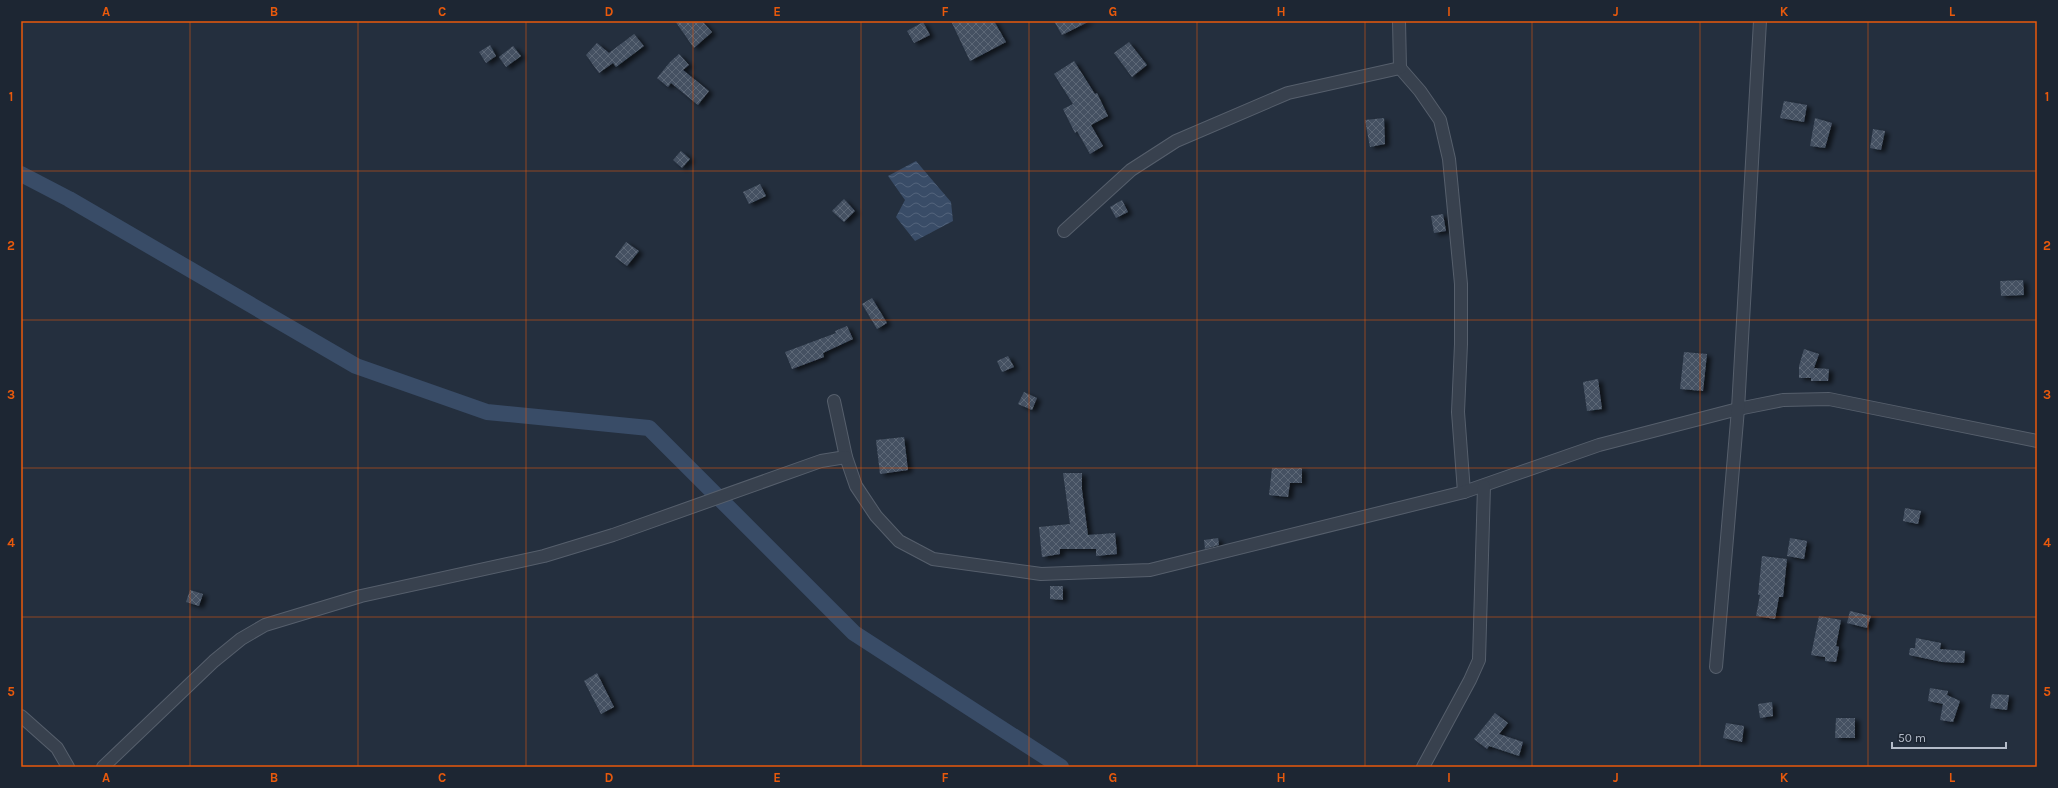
<svg xmlns="http://www.w3.org/2000/svg" width="2058" height="788" font-family="Karla,sans-serif">
<style>
.water{fill:url(#water-waves)}
.lines{fill:none;stroke-linecap:round;stroke-linejoin:round}
.canal{stroke:#394c67;stroke-width:16}
.building{fill:url(#building-cross-hatch);filter:url(#shadow)}
.minor-casing{stroke:#565f6c;stroke-width:14}
.minor{stroke:#38414e;stroke-width:12}
.grid{fill:none;stroke:#e8590c;stroke-width:1;stroke-opacity:0.55}
.neatline{fill:none;stroke:#e8590c;stroke-width:1.5}
.grid-label{font-size:13px;text-anchor:middle;font-weight:bold;fill:#e8590c}
</style>
<defs>
<pattern id="water-waves" width="16" height="10" patternUnits="userSpaceOnUse"><rect width="16" height="10" fill="#394c67"/><path d="M0 5q4-4 8 0t8 0" fill="none" stroke="#53647b"/></pattern>
<pattern id="building-cross-hatch" width="8" height="8" patternUnits="userSpaceOnUse"><rect width="8" height="8" fill="#455162"/><path d="M0 0l8 8M0 8l8-8" fill="none" stroke="#5d6877"/></pattern>
<filter id="shadow"><feDropShadow dx="4.5" dy="2.5" stdDeviation="2" flood-color="#0009"/></filter>
</defs>
<rect width="100%" height="100%" fill="#242f3e"/>
<polygon class="water" points="916,161 951,202 953,221 915,241 896,217 905,200 888,176"/>
<g class="lines">
<polyline class="canal" points="21,174 69,199 356,366 487,412 649,428 854,633 1061,767"/>
</g>
<g class="building">
<polygon points="675,21 702,21 712,32 694,48"/>
<polygon points="951,21 994,21 1006,42 970,61"/>
<polygon points="1054,21 1090,21 1062,35"/>
<polygon points="923,22 930,35 914,43 907,31"/>
<polygon points="634,34 644,46 616,67 613,63 599,73 586,55 597,43 609,53"/>
<polygon points="1129,42 1147,65 1132,77 1114,53"/>
<polygon points="490,45 496,56 486,63 479,52"/>
<polygon points="513,46 521,56 506,67 499,57"/>
<polygon points="679,54 689,65 683,70 709,91 698,105 671,83 668,87 657,78 670,62"/>
<polygon points="1074,61 1095,94 1097,93 1108,116 1091,125 1103,146 1090,154 1077,131 1075,133 1063,109 1073,104 1054,74"/>
<polygon points="1784,101 1807,105 1804,122 1780,118"/>
<polygon points="1384,118 1385,144 1370,147 1365,120"/>
<polygon points="1815,118 1832,123 1825,148 1810,146"/>
<polygon points="1873,129 1885,131 1881,150 1870,148"/>
<polygon points="681,151 690,159 682,168 673,160"/>
<polygon points="760,184 766,196 749,204 743,192"/>
<polygon points="844,199 855,211 844,222 832,211"/>
<polygon points="1122,200 1128,212 1116,218 1110,207"/>
<polygon points="1443,214 1446,231 1434,233 1431,216"/>
<polygon points="626,242 639,251 627,266 615,257"/>
<polygon points="2023,280 2024,295 2001,296 2000,281"/>
<polygon points="872,298 887,323 877,329 862,304"/>
<polygon points="847,326 853,339 823,353 824,357 792,369 785,352 836,333 835,331"/>
<polygon points="1804,349 1819,354 1814,368 1829,369 1828,381 1811,381 1811,376 1811,378 1799,378 1799,366"/>
<polygon points="1684,352 1707,354 1703,391 1680,389"/>
<polygon points="1008,356 1014,367 1002,372 997,361"/>
<polygon points="1598,379 1602,409 1587,411 1583,382"/>
<polygon points="1024,392 1037,398 1032,410 1018,404"/>
<polygon points="904,437 908,470 880,474 876,440"/>
<polygon points="1272,468 1302,468 1302,483 1290,483 1288,497 1269,495"/>
<polygon points="1063,473 1082,473 1082,490 1088,535 1115,533 1117,554 1096,556 1096,549 1060,549 1060,554 1042,557 1039,527 1070,524"/>
<polygon points="1905,508 1921,511 1918,524 1903,521"/>
<polygon points="1218,538 1219,545 1205,549 1204,540"/>
<polygon points="1790,538 1807,541 1804,559 1787,556"/>
<polygon points="1762,556 1787,559 1783,597 1779,597 1775,619 1756,616 1760,595 1758,595"/>
<polygon points="1050,586 1063,586 1063,600 1050,599"/>
<polygon points="190,590 203,594 199,606 186,602"/>
<polygon points="1850,611 1871,616 1867,628 1847,623"/>
<polygon points="1819,616 1841,620 1836,646 1839,647 1836,662 1825,661 1825,657 1811,655"/>
<polygon points="1916,638 1941,643 1940,649 1965,651 1964,663 1942,662 1909,655 1910,648 1915,648"/>
<polygon points="597,673 614,707 601,714 584,681"/>
<polygon points="1930,688 1948,691 1947,695 1960,701 1953,722 1940,720 1943,704 1928,701"/>
<polygon points="1992,694 2009,695 2007,710 1990,708"/>
<polygon points="1772,702 1773,716 1760,718 1758,704"/>
<polygon points="1495,713 1508,723 1499,734 1523,742 1519,756 1489,746 1487,749 1474,739"/>
<polygon points="1836,718 1855,718 1855,738 1835,738"/>
<polygon points="1726,723 1744,726 1742,742 1723,738"/>
</g>
<g class="lines">
<g class="minor-casing">
<g id="minor">
<polyline points="1400,68 1420,91 1440,120 1449,159 1461,284 1461,344 1458,412 1464,492"/>
<polyline points="1064,231 1131,170 1176,141 1288,93 1400,68 1399,21"/>
<polyline points="834,401 846,457 856,486 876,516 899,541 933,559 1041,574 1150,570 1464,492 1599,445 1738,409 1783,400 1829,399 2037,441"/>
<polyline points="1716,667 1738,409 1760,21"/>
<polyline points="21,716 57,748 68,767"/>
<polyline points="103,767 214,661 241,639 265,625 361,596 544,556 613,535 821,461 846,457"/>
<polyline points="1423,767 1470,680 1479,660 1484,486"/>
</g>
</g>
<use href="#minor" class="minor"/>
</g>
<path class="grid" d="M190,21V767M358,21V767M526,21V767M693,21V767M861,21V767M1029,21V767M1197,21V767M1365,21V767M1532,21V767M1700,21V767M1868,21V767M21,171H2037M21,320H2037M21,468H2037M21,617H2037"/>
<rect width="2058" height="788" fill="none" stroke="#1d2633" stroke-width="44"/>
<path d="M1892 742v6h114v-6" fill="none" stroke="#b4bcc9" stroke-width="2"/>
<text x="1898" y="742" font-size="12" fill="#b4bcc9" stroke="#1d2633" stroke-width="3" paint-order="stroke">50 m</text>
<rect x="22" y="22" width="2014" height="744" class="neatline"/>
<g class="grid-label">
<text x="106" y="16">A</text>
<text x="274" y="16">B</text>
<text x="442" y="16">C</text>
<text x="609" y="16">D</text>
<text x="777" y="16">E</text>
<text x="945" y="16">F</text>
<text x="1113" y="16">G</text>
<text x="1281" y="16">H</text>
<text x="1449" y="16">I</text>
<text x="1616" y="16">J</text>
<text x="1784" y="16">K</text>
<text x="1952" y="16">L</text>
<text x="11" y="101">1</text>
<text x="2047" y="101">1</text>
<text x="11" y="250">2</text>
<text x="2047" y="250">2</text>
<text x="11" y="399">3</text>
<text x="2047" y="399">3</text>
<text x="11" y="547">4</text>
<text x="2047" y="547">4</text>
<text x="11" y="696">5</text>
<text x="2047" y="696">5</text>
<text x="106" y="782">A</text>
<text x="274" y="782">B</text>
<text x="442" y="782">C</text>
<text x="609" y="782">D</text>
<text x="777" y="782">E</text>
<text x="945" y="782">F</text>
<text x="1113" y="782">G</text>
<text x="1281" y="782">H</text>
<text x="1449" y="782">I</text>
<text x="1616" y="782">J</text>
<text x="1784" y="782">K</text>
<text x="1952" y="782">L</text>
</g>
</svg>
